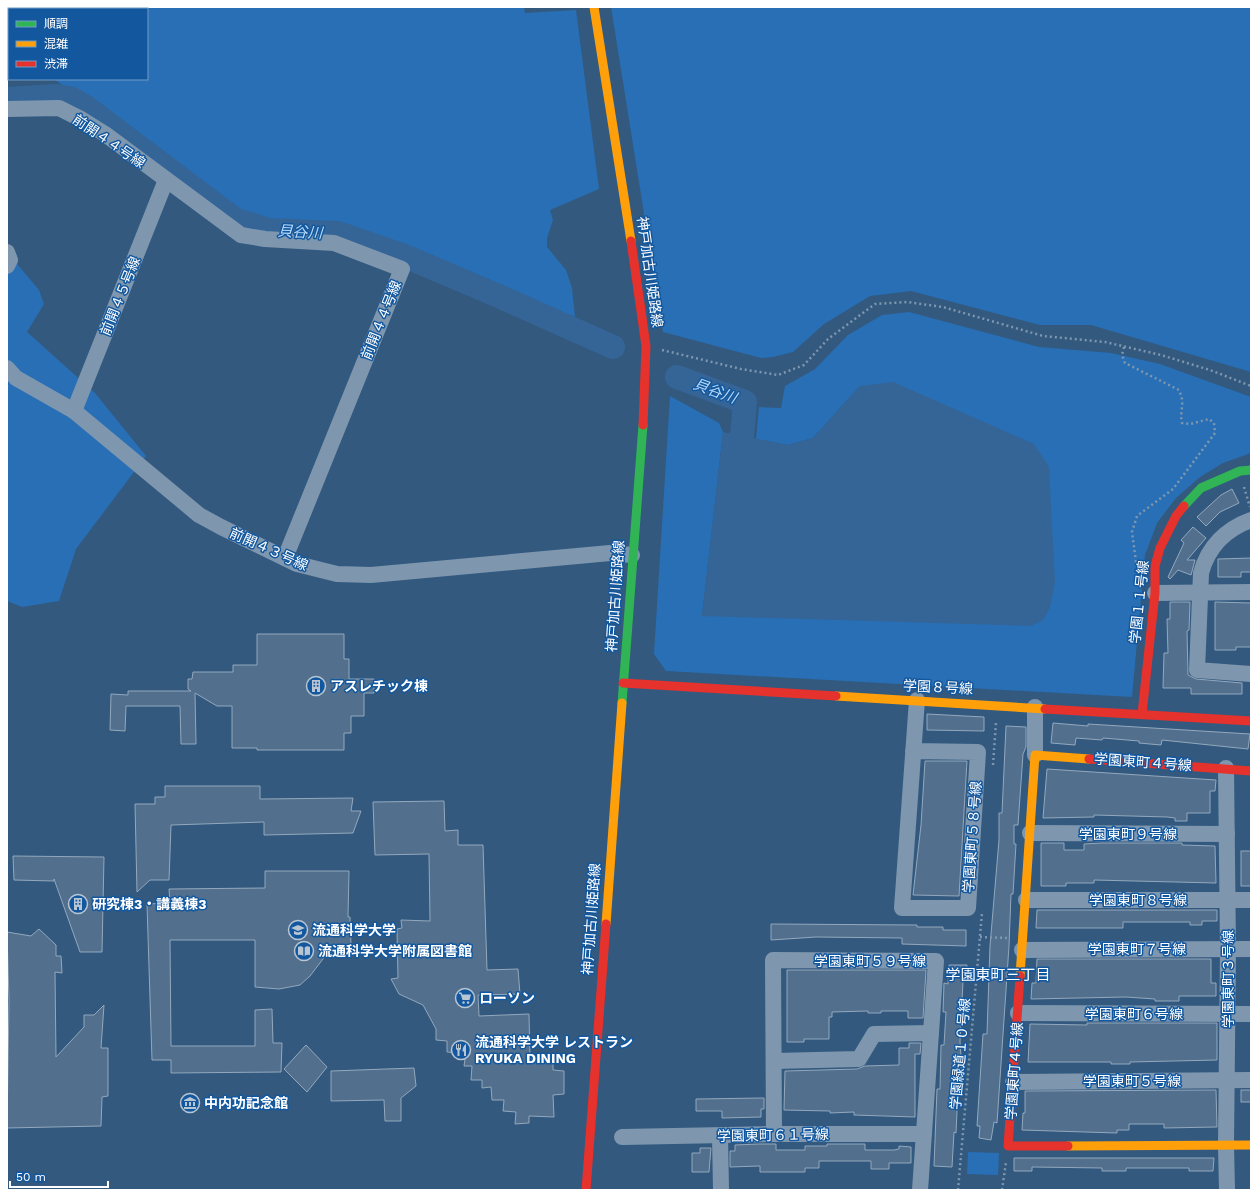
<svg xmlns="http://www.w3.org/2000/svg" width="1258" height="1197" font-family="'Work Sans','Noto Sans JP',sans-serif">
<style>
.green{fill:#286fb5}
.water{fill:#356597}
.lines{fill:none;stroke-linecap:round;stroke-linejoin:round}
.river{stroke:#356597;stroke-width:24}
.building{fill:#52708e;stroke:#93a8bd}
.path{stroke:#7e97af;stroke-width:2.5;stroke-dasharray:2 3;stroke-linecap:butt}
.street{stroke:#7e97af;stroke-width:16}
.fast{stroke:#30b455;stroke-width:9}
.slow{stroke:#ff9f0a;stroke-width:9}
.jam{stroke:#e5322d;stroke-width:9}
.labels{text-anchor:middle;dominant-baseline:central;stroke-width:3;stroke-linejoin:round;paint-order:stroke}
.street-label{font-size:14px;fill:#fff;stroke:#13589f}
.poi-label{font-size:14px;font-weight:bold;fill:#fff;stroke:#13589f;text-anchor:start}
.water-label{font-size:15px;font-style:italic;fill:#b7dafa;stroke:#13589f}
.neighbourhood-label{font-size:15px;fill:#fff;stroke:#13589f}
</style>
<rect width="100%" height="100%" fill="#33597f"/>
<g class="green">
<polygon points="7,7 524,7 525,13 576,10 599,189 550,210 553,220 547,238 547,247 566,270 572,288 575,317 345,224 268,224 233,211 54,79 147,79 147,9 9,9 9,43 7,36"/>
<polygon points="611,7 1251,7 1251,372 1091,325 1040,325 911,291 870,296 824,324 793,352 773,357 761,358 663,332"/>
<polygon points="7,252 39,290 44,304 27,332 95,393 146,456 76,549 59,601 22,607 7,601"/>
<polygon points="909,312 1039,347 1111,353 1160,364 1251,397 1251,453 1223,463 1200,477 1176,498 1157,523 1145,555 1132,697 666,671 654,654 670,396 719,423 723,432 702,616 860,386 813,438 788,445 756,439 759,407 781,408 785,386 815,369 848,335 882,315"/>
<polygon points="968,1152 999,1153 998,1175 967,1174"/>
</g>
<polygon class="water" points="893,382 1034,444 1049,467 1055,582 1050,608 1043,620 1031,626 702,616 723,432 788,445 813,438 860,386"/>
<g class="lines">
<g class="river">
<polyline points="7,99 57,96 70,98 86,107 236,220 269,230 338,233 402,255 494,294 613,347"/>
<polyline points="677,377 745,402 742,436"/>
</g>
</g>
<g class="building">
<polygon points="1232,489 1239,503 1220,512 1206,526 1197,517 1221,495"/>
<polygon points="1193,527 1206,538 1187,560 1195,560 1191,575 1178,570 1170,579 1168,577 1184,543 1181,540"/>
<polygon points="1251,558 1251,572 1241,572 1241,577 1218,577 1218,559"/>
<polygon points="1170,602 1190,602 1189,630 1187,631 1188,675 1196,679 1242,683 1242,694 1191,694 1191,688 1163,688 1164,653 1168,653 1167,619 1170,619"/>
<polygon points="1215,602 1251,603 1251,647 1236,647 1236,650 1215,650"/>
<polygon points="257,634 344,634 344,659 349,659 349,679 374,679 374,693 364,693 364,716 351,716 351,733 344,733 344,750 257,750 257,748 232,748 232,706 217,706 195,693 196,744 181,744 180,706 126,706 125,731 110,730 111,694 128,695 128,691 191,691 188,689 188,679 192,679 193,672 233,672 233,665 257,665"/>
<polygon points="927,714 984,717 984,731 927,730"/>
<polygon points="1053,723 1088,726 1088,724 1250,734 1248,749 1162,740 1161,745 1139,743 1139,741 1103,738 1102,740 1076,738 1075,745 1051,743"/>
<polygon points="1006,726 1026,727 1026,747 1023,754 1018,825 1014,825 1014,844 1016,844 1013,894 1011,894 1009,946 997,1123 994,1122 991,1140 979,1138 980,1126 977,1126 983,1034 987,1034 990,946 999,840 999,813 1002,813"/>
<polygon points="925,761 967,761 959,896 913,895 921,825"/>
<polygon points="1047,769 1216,780 1215,791 1210,791 1210,813 1187,813 1187,821 1175,821 1175,818 1167,817 1094,815 1094,817 1043,818"/>
<polygon points="165,786 260,786 260,799 353,798 351,811 361,811 353,833 264,835 264,822 171,825 169,880 150,880 137,892 135,804 155,804 155,797 165,797"/>
<polygon points="444,801 445,831 458,830 458,845 483,845 487,970 518,969 520,994 478,995 479,1016 529,1014 530,1056 553,1055 553,1070 564,1071 564,1094 553,1095 554,1117 529,1116 529,1123 515,1124 516,1112 503,1111 504,1100 492,1100 491,1087 482,1088 482,1080 471,1080 472,1066 464,1066 465,1059 459,1059 458,1053 447,1052 447,1041 436,1040 436,1029 423,1005 399,994 391,979 398,978 397,929 402,928 401,920 430,921 429,854 375,855 373,802"/>
<polygon points="1041,843 1064,843 1064,850 1084,850 1084,844 1102,843 1182,843 1182,845 1215,846 1216,883 1094,880 1094,883 1066,883 1066,886 1041,886"/>
<rect x="1241" y="851" width="10" height="35"/>
<polygon points="13,856 104,857 102,952 80,952 54,879 54,881 14,880"/>
<polygon points="265,871 349,871 348,917 350,917 351,945 338,953 326,955 310,976 300,985 279,989 255,987 255,940 170,940 171,1046 255,1046 255,1010 272,1009 273,1043 282,1043 281,1072 171,1073 171,1060 152,1060 147,904 170,903 169,889 265,888"/>
<polygon points="1037,910 1217,910 1217,921 1202,921 1202,925 1190,925 1190,922 1123,922 1123,928 1036,928"/>
<polygon points="771,924 917,925 917,927 943,927 943,930 966,930 966,946 902,944 902,938 816,937 771,940"/>
<polygon points="39,929 56,945 56,956 61,956 62,973 55,972 56,1057 84,1027 84,1015 94,1015 104,1005 101,1048 108,1048 108,1096 102,1097 101,1126 7,1128 9,1000 7,932 31,936"/>
<polygon points="1037,959 1211,959 1211,983 1216,983 1216,996 1179,996 1179,1001 1155,1001 1155,999 1126,997 1031,999 1032,983 1036,983"/>
<polygon points="949,965 967,965 966,981 963,981 960,1042 962,1070 959,1070 956,1133 954,1132 952,1167 934,1166 937,1089 940,1089 941,1045 944,1045 946,1012 943,1012 944,983 948,984"/>
<polygon points="787,970 926,970 923,1018 908,1018 908,1011 881,1011 881,1013 868,1013 868,1011 832,1012 832,1017 829,1017 829,1039 804,1039 804,1042 787,1042"/>
<polygon points="1087,1023 1217,1023 1217,1060 1130,1062 1130,1064 1111,1064 1111,1062 1028,1062 1030,1024 1087,1025"/>
<polygon points="909,1043 921,1043 920,1054 915,1054 915,1117 854,1115 854,1112 830,1113 830,1111 784,1110 785,1071 857,1069 865,1066 899,1065 899,1048 909,1048"/>
<polygon points="306,1045 327,1067 307,1092 284,1069"/>
<polygon points="414,1068 416,1086 401,1098 401,1121 385,1121 384,1100 331,1101 331,1071"/>
<polygon points="1216,1090 1217,1127 1164,1128 1164,1124 1129,1124 1129,1130 1117,1130 1117,1133 1022,1130 1023,1113 1025,1113 1025,1091"/>
<rect x="1241" y="1090" width="10" height="12"/>
<polygon points="761,1098 764,1098 764,1109 761,1109 761,1117 722,1118 722,1111 696,1111 696,1099"/>
<polygon points="759,1144 776,1144 776,1150 805,1150 805,1146 827,1146 827,1144 865,1144 865,1150 894,1150 899,1149 899,1146 911,1147 911,1163 889,1163 889,1169 871,1169 871,1161 819,1161 819,1168 805,1168 805,1172 760,1172 760,1166 730,1167 730,1151 735,1151 735,1145"/>
<polygon points="700,1148 711,1148 709,1172 692,1172 692,1153 700,1153"/>
<polygon points="1014,1158 1214,1158 1213,1171 1189,1171 1189,1168 1126,1168 1126,1171 1102,1171 1102,1168 1032,1167 1032,1171 1014,1171"/>
</g>
<g class="lines">
<g class="path">
<path d="M1124,347L1122,355L1125,363L1179,390C1186,406 1179,409 1182,423L1190,424L1209,419L1214,423L1215,433L1173,489L1137,516L1132,532L1136,562H1139"/>
<polyline points="662,350 741,369 778,375 804,365 828,339 875,304 907,302 943,307 1043,336 1105,342 1161,355 1210,370 1251,386"/>
<polyline points="1244,487 1250,507"/>
<polyline points="993,765 996,722"/>
<polyline points="980,937 1007,938"/>
<polyline points="958,1190 982,913"/>
<polyline points="1002,1190 1006,1162"/>
</g>
<g class="street">
<polyline points="7,109 59,108 81,119 105,134 241,235 265,239 334,243 402,269 285,558"/>
<polyline points="7,252 10,260 7,266"/>
<polyline points="7,368 16,378 74,411 199,515 221,527 297,564 337,574 371,575 610,553 632,555"/>
<polyline points="74,411 166,180"/>
<path d="M1251,520C1226,529 1208,547 1201,573L1197,670L1251,674"/>
<polyline points="1155,593 1251,592"/>
<polyline points="913,751 978,752 968,908 902,908 917,700"/>
<polyline points="1035,755 1035,707"/>
<polyline points="1226,768 1228,949 1226,1145 1227,1190"/>
<polyline points="1030,833 1227,834"/>
<polyline points="1026,900 1251,900"/>
<polyline points="1022,950 1251,949"/>
<polyline points="1018,1013 1251,1014"/>
<polyline points="774,1061 859,1059 874,1034 931,1033"/>
<polyline points="1013,1082 1251,1080"/>
<polyline points="774,1134 773,960 936,961 920,1190"/>
<polyline points="720,1136 721,1190"/>
<polyline points="622,1137 774,1134 924,1134"/>
</g>
<g class="fast">
<polyline points="1184,506 1201,488 1240,471 1251,470"/>
<polyline points="622,703 643,425"/>
</g>
<g class="slow">
<polyline points="594,7 631,241"/>
<polyline points="836,696 1045,709"/>
<polyline points="606,924 622,703"/>
<polyline points="1020,976 1035,755 1089,759"/>
<polyline points="1068,1146 1251,1145"/>
</g>
<g class="jam">
<polyline points="631,241 646,346 643,425"/>
<polyline points="623,683 836,696"/>
<polyline points="1045,709 1251,721"/>
<polyline points="1142,714 1155,593 1155,566 1160,548 1176,516 1184,506"/>
<polyline points="1089,759 1251,771"/>
<polyline points="1020,976 1008,1146 1068,1146"/>
<polyline points="586,1190 606,924"/>
</g>
</g>
<defs>
<g id="building-ring" transform="scale(1)"><circle r="9.5" fill="#13589f" stroke="#b8c5d2" stroke-width="1.5"/><path d="M-4-6H4V6H1V3H-1V6H-4ZM-2.5-4.3h1.7v1.8h-1.7ZM.8-4.3h1.7v1.8H.8ZM-2.5-1h1.7V.8h-1.7ZM.8-1h1.7V.8H.8Z" fill="#b8c5d2"/></g>
<g id="university-ring" transform="scale(1)"><circle r="9.5" fill="#13589f" stroke="#b8c5d2" stroke-width="1.5"/><path d="M0-5L7-2L0 1L-7-2ZM-4 1L0 2.5L4 1V4Q0 6-4 4Z" fill="#b8c5d2"/></g>
<g id="library-ring" transform="scale(1)"><circle r="9.5" fill="#13589f" stroke="#b8c5d2" stroke-width="1.5"/><path d="M-6-4Q-3-5.5-.7-3.5V5Q-3 3-6 4ZM6-4Q3-5.5 .7-3.5V5Q3 3 6 4Z" fill="#b8c5d2"/></g>
<g id="supermarket-ring" transform="scale(1)"><circle r="9.5" fill="#13589f" stroke="#b8c5d2" stroke-width="1.5"/><path d="M-6-5.5h2.5l.6 2H6L4.5 2H-2.5L-4.4-4H-6ZM-1.5 3.2a1.3 1.3 0 1 0 .1 0ZM3 3.2a1.3 1.3 0 1 0 .1 0Z" fill="#b8c5d2"/></g>
<g id="restaurant-ring" transform="scale(1)"><circle r="9.5" fill="#13589f" stroke="#b8c5d2" stroke-width="1.5"/><path d="M-5-6h1v4h1v-4h1v4h1v-4h1v5L-1.5 .5V6h-2V.5L-5-1ZM5-6V6H3V1.5H1.5Q1.5-4 5-6Z" fill="#b8c5d2"/></g>
<g id="museum-ring" transform="scale(1)"><circle r="9.5" fill="#13589f" stroke="#b8c5d2" stroke-width="1.5"/><path d="M0-6L6-3V-2H-6V-3ZM-5-1h2V3h-2ZM-1-1h2V3h-2ZM3-1h2V3H3ZM-6 4H6V6H-6Z" fill="#b8c5d2"/></g>
</defs>
<g fill-rule="evenodd">
<use href="#building-ring" x="316" y="686"/>
<use href="#building-ring" x="78" y="904"/>
<use href="#university-ring" x="298" y="930"/>
<use href="#library-ring" x="304" y="951"/>
<use href="#supermarket-ring" x="465" y="998"/>
<use href="#restaurant-ring" x="461" y="1050"/>
<use href="#museum-ring" x="190" y="1103"/>
</g>
<g class="labels">
<g class="street-label">
<text transform="translate(109 141) rotate(34)">前開４４号線</text>
<text transform="translate(650 272) rotate(82)">神戸加古川姫路線</text>
<text transform="translate(120 296) rotate(-68)">前開４５号線</text>
<text transform="translate(381 320) rotate(-68)">前開４４号線</text>
<text transform="translate(269 549) rotate(24)">前開４３号線</text>
<text transform="translate(615 596) rotate(-86)">神戸加古川姫路線</text>
<text transform="translate(1139 602) rotate(-84)">学園１１号線</text>
<text transform="translate(938 687) rotate(3)">学園８号線</text>
<text transform="translate(1143 762) rotate(4)">学園東町４号線</text>
<text x="1128" y="834">学園東町９号線</text>
<text transform="translate(972 837) rotate(-86)">学園東町５８号線</text>
<text x="1138" y="900">学園東町８号線</text>
<text transform="translate(591 919) rotate(-86)">神戸加古川姫路線</text>
<text x="1137" y="949">学園東町７号線</text>
<text x="870" y="961">学園東町５９号線</text>
<text transform="translate(1228 979) rotate(-90)">学園東町３号線</text>
<text x="1134" y="1014">学園東町６号線</text>
<text transform="translate(960 1054) rotate(-85)">学園緑道１０号線</text>
<text transform="translate(1014 1071) rotate(-86)">学園東町４号線</text>
<text x="1132" y="1081">学園東町５号線</text>
<text transform="translate(773 1135) rotate(-1)">学園東町６１号線</text>
</g>
<g class="poi-label">
<text x="330" y="686">アスレチック棟</text>
<text x="92" y="904">研究棟3・講義棟3</text>
<text x="312" y="930">流通科学大学</text>
<text x="318" y="951">流通科学大学附属図書館</text>
<text x="479" y="998">ローソン</text>
<text x="475" y="1042">流通科学大学 レストラン<tspan x="475" dy="16">RYUKA DINING</tspan></text>
<text x="204" y="1103">中内功記念館</text>
</g>
<g class="water-label">
<text transform="translate(300 232) rotate(3)">貝谷川</text>
<text transform="translate(715 391) rotate(20)">貝谷川</text>
</g>
<g class="neighbourhood-label">
<text x="998" y="975">学園東町三丁目</text>
</g>
</g>
<rect width="1258" height="1197" fill="none" stroke="#ffffff" stroke-width="16"/>
<rect x="8" y="8" width="140" height="72" fill="#13589f" stroke="#719bc5"/>
<rect x="16" y="21" width="20" height="6" fill="#30b455" stroke="#719bc5"/>
<text x="44" y="28" font-size="12" fill="#ffffff">順調</text>
<rect x="16" y="41" width="20" height="6" fill="#ff9f0a" stroke="#719bc5"/>
<text x="44" y="48" font-size="12" fill="#ffffff">混雑</text>
<rect x="16" y="61" width="20" height="6" fill="#e5322d" stroke="#719bc5"/>
<text x="44" y="68" font-size="12" fill="#ffffff">渋滞</text>
<path d="M10 1181v6h98v-6" fill="none" stroke="#ffffff" stroke-width="2"/>
<text x="16" y="1181" font-size="12" fill="#ffffff" stroke="#13589f" stroke-width="3" paint-order="stroke">50 m</text>
</svg>
